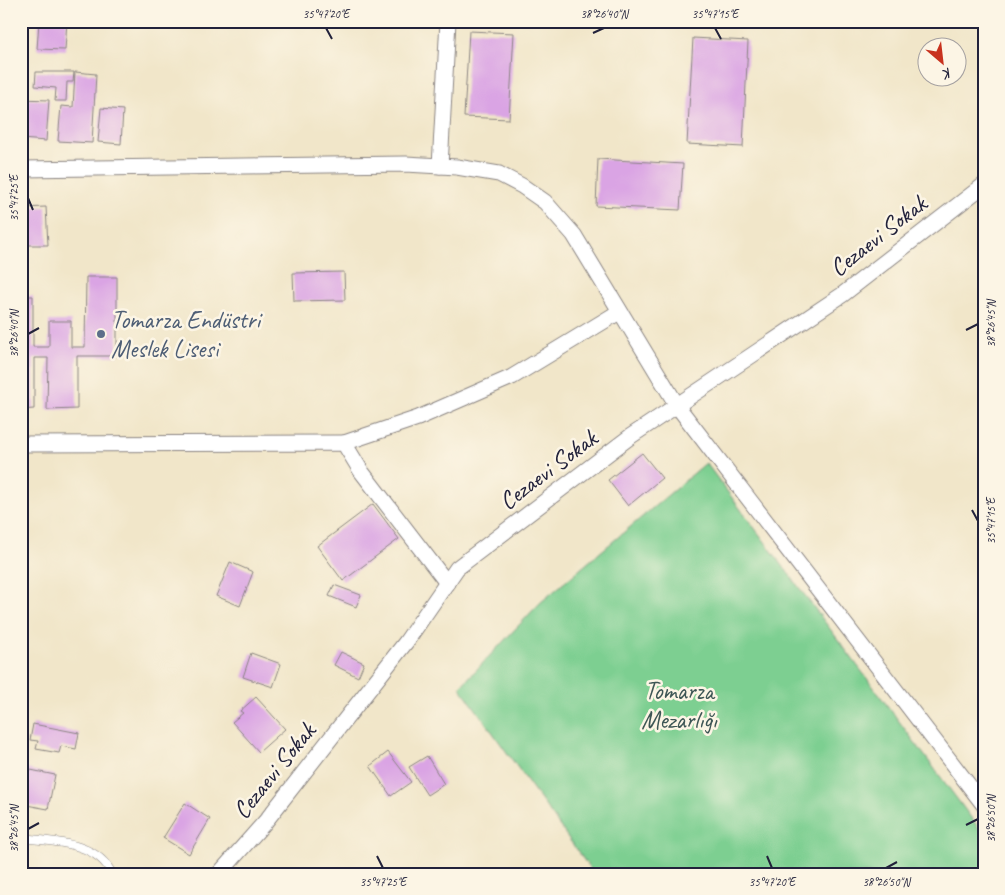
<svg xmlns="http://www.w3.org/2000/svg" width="1005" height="895" font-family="Caveat,sans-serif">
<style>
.green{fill:#7dcf91;stroke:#507866}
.building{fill:#daa4e4}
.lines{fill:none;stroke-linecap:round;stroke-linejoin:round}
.service-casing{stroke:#8a8482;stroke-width:9}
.minor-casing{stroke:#8a8482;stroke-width:17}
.service{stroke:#fff;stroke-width:8}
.minor{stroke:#fff;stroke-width:15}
.ticks{fill:none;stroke:#22223b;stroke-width:2}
.service-dot{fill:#5c6f8a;stroke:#fcf5e5;stroke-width:2}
.labels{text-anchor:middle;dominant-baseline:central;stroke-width:5;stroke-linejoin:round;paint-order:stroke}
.street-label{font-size:25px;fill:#22223b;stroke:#fcf5e5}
.service-label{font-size:25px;fill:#4e5e75;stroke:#fcf5e5;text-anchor:start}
.park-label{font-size:25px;fill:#3d5655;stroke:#fcf5e5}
.neatline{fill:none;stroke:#22223b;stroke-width:2}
.ticks-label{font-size:12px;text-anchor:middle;fill:#22223b}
</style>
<rect width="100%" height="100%" fill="#fcf5e5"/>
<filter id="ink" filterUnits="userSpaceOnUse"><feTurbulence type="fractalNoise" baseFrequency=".02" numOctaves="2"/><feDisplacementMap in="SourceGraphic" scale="10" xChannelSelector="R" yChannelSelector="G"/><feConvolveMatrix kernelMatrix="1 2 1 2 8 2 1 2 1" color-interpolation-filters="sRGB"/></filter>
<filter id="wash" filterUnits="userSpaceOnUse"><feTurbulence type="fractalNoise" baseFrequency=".0096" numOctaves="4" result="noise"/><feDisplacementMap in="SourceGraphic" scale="20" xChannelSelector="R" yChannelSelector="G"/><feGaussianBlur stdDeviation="1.12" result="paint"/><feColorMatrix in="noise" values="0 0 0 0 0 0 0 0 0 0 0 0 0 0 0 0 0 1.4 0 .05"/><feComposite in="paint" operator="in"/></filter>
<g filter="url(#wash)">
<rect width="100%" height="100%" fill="#f1e6c9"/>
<polygon class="green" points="706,463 984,835 984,874 594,874 460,687 540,603"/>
<g id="blocks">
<g class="building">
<polygon points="39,21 67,21 65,50 37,49"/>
<polygon points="469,31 514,33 509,119 464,117"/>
<polygon points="693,38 748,41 743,147 687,144"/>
<polygon points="36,72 74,72 73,82 67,82 66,101 55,101 56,88 35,86"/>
<polygon points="75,72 96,74 92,143 58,141 61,106 73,107"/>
<polygon points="21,99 49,100 46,141 21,139"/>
<polygon points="101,108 123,110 121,144 98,142"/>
<polygon points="598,159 683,164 680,210 596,206"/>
<polygon points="46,207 48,245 21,245 21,208"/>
<polygon points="344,272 345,300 294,301 293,273"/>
<polygon points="86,277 117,277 117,356 77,356 77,409 47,410 48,358 34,358 34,409 21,410 21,296 33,296 33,347 49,347 49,321 71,321 71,347 85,347"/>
<polygon points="642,453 662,478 628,506 608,480"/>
<polygon points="373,504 399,539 343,581 317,546"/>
<polygon points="230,562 253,572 240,606 216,596"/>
<polygon points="334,585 361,595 356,607 329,596"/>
<polygon points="341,652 364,663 358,677 334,665"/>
<polygon points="251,653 281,664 273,687 243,677"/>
<polygon points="256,697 285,729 259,752 232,722 243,713 240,711"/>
<polygon points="33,724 79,733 76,749 61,746 59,753 36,749 38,741 30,740"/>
<polygon points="388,752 411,782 391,796 370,766"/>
<polygon points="427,756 444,784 427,795 409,767"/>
<polygon points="21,768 55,775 48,809 21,804"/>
<polygon points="185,803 210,819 189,854 163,838"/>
</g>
</g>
</g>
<g filter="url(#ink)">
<use href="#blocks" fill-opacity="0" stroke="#8a8482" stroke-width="1"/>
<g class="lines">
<g class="service-casing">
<path id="service" d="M21,838C52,842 97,841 112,874"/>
</g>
<g class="minor-casing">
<g id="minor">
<polyline points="440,166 448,21"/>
<polyline points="21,169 406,164 457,167 499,174 522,186 545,202 574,235 678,407 984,805"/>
<polyline points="344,443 418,418 512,377 619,312"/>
<polyline points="21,444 344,443 361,471 447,583"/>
<polyline points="219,874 265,822 406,642 457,568 631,436 842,295 984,185"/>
</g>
</g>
<use href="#service" class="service"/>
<use href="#minor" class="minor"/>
</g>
</g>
<path class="ticks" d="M326,28L332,39M715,28L721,39M593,33L604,28M28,198L33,210M966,330L978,324M28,334L39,328M972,510L978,521M966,825L978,819M28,829L39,823M377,856L383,868M767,856L772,868M886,868L897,862"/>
<circle class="service-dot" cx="101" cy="334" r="5"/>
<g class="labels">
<g class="street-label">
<text transform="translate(878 236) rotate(-38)">Cezaevi Sokak</text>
<text transform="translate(548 470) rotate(-37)">Cezaevi Sokak</text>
<text transform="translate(274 771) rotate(-51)">Cezaevi Sokak</text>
</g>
<g class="service-label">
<text x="111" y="320">Tomarza Endüstri<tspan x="111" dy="29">Meslek Lisesi</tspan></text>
</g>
<g class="park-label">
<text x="679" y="691">Tomarza<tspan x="679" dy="29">Mezarlığı</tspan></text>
</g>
</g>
<rect width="1005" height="895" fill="none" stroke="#fcf5e5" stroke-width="55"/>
<g transform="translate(942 62) rotate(152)"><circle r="24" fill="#fcf5e5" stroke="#a5a1a1"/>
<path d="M0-4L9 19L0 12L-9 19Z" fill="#c8321e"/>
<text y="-8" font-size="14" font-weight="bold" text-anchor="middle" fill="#22223b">K</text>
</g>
<rect x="28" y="28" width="950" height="840" class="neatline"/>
<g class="ticks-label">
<text x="326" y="18">35°47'20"E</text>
<text x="604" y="18">38°26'40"N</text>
<text x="715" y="18">35°47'15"E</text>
<text transform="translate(14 198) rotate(-90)" y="4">35°47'25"E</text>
<text transform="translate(991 324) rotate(-90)" y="4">38°26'45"N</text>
<text transform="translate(14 334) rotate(-90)" y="4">38°26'40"N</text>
<text transform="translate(991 521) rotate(-90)" y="4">35°47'15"E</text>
<text transform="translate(991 819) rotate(-90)" y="4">38°26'50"N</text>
<text transform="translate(14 829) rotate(-90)" y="4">38°26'45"N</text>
<text x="383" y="886">35°47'25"E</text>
<text x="772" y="886">35°47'20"E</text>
<text x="886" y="886">38°26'50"N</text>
</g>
</svg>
